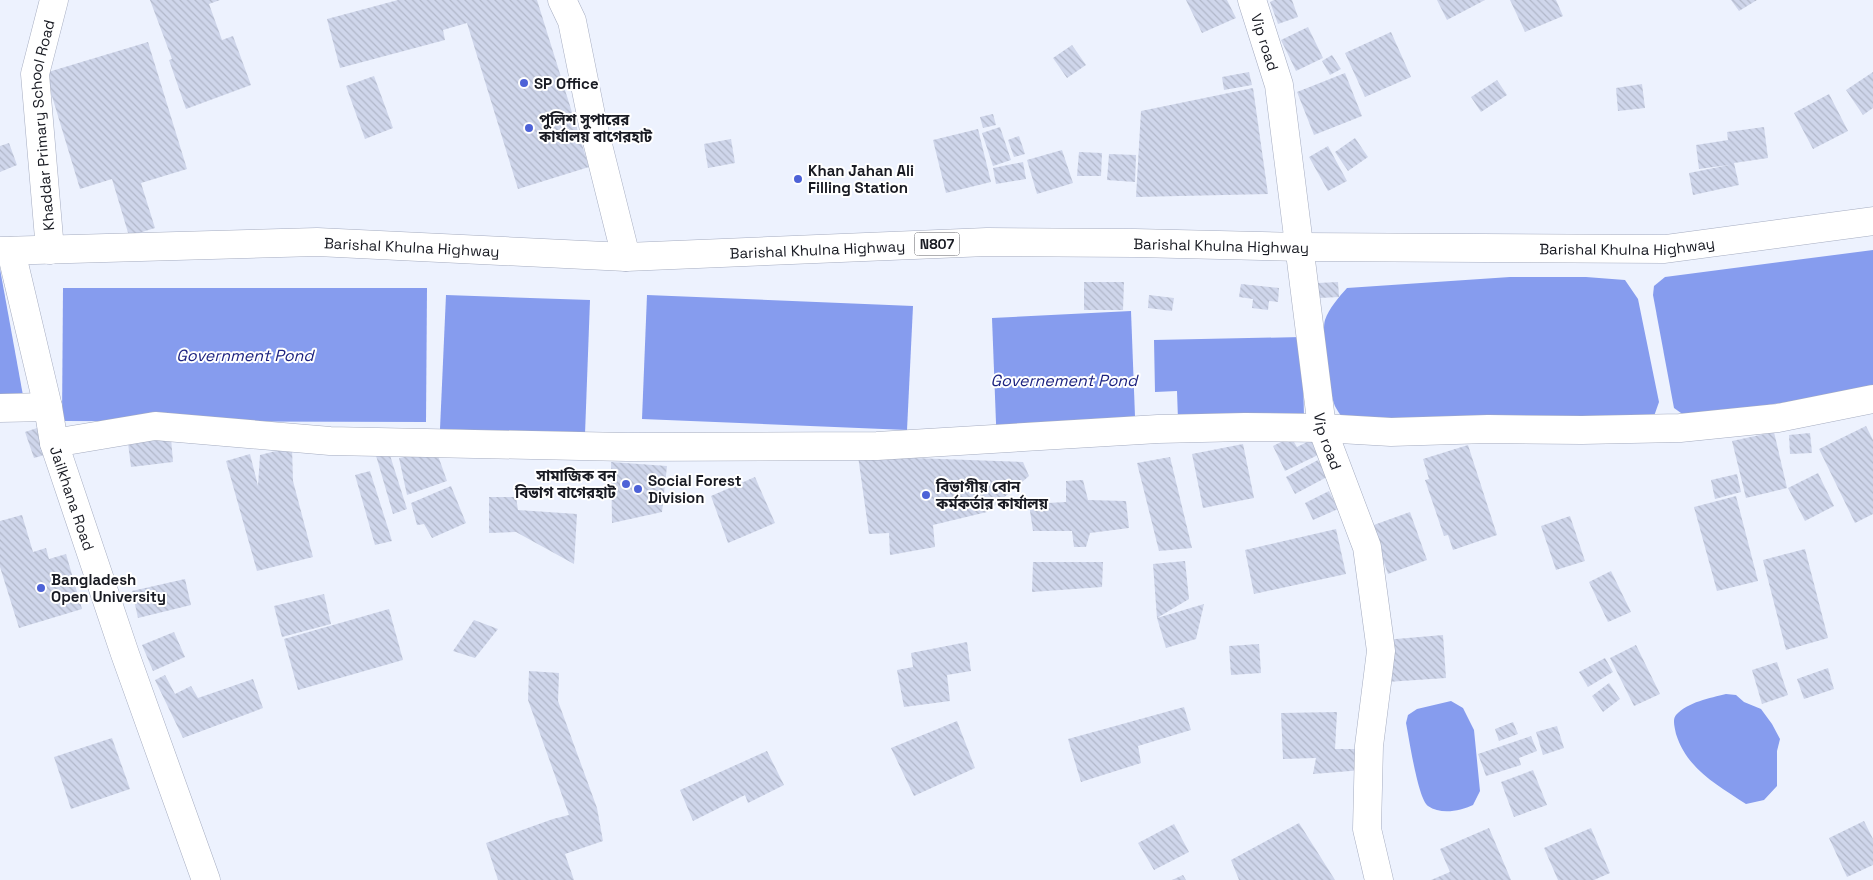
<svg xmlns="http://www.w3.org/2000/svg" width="1873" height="880" font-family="'Space Grotesk','Noto Sans Bengali',sans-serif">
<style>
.water{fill:#869cee}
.building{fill:url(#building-back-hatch)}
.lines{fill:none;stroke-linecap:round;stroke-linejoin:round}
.street-casing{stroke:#a5acc0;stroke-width:29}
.secondary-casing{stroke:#a5acc0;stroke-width:29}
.highway-casing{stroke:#a5acc0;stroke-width:29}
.street{stroke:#fff;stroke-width:28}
.secondary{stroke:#fff;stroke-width:28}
.highway{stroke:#fff;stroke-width:28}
.poi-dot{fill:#4d62d7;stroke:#fff;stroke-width:2}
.labels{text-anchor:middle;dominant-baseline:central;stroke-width:4;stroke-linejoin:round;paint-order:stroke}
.shield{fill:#fff;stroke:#5e5f65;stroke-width:1}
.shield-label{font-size:14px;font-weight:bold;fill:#191b23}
.street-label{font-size:15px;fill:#191b23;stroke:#fff}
.poi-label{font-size:15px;font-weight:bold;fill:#191b23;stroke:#fff;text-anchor:start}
.water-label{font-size:16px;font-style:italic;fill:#1d2380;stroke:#fff}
</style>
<defs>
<pattern id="building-back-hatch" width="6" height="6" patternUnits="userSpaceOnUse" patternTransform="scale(1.25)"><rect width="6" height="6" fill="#cfd6eb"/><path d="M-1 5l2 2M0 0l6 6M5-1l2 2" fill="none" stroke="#b1b7c9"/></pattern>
</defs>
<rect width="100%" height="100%" fill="#edf2fe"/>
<g class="water">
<polygon points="1873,250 1873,388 1688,418 1674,408 1653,295 1654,286 1665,277"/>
<polygon points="0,269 24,401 0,402"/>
<path d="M1510,277H1586L1625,280L1638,299L1659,402L1653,419L1347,424C1344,419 1339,414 1336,408C1329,396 1321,333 1325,320C1329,308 1339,297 1347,288Z"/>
<polygon points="63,288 427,288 426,422 62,421"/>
<polygon points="446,295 590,300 585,434 440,429"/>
<polygon points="647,295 913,306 907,430 642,419"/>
<polygon points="1131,311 1136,443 997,449 992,318"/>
<polygon points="1302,337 1304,417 1178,420 1177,391 1155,392 1154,340"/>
<path d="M1726,694L1736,695L1744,702L1761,709L1772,724L1780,739L1777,751V786L1764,800L1746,804C1717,785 1687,769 1676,734C1675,728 1672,720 1676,715C1688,702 1710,698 1726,694Z"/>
<path d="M1451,701L1463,708L1474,730L1480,791L1473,805C1460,811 1441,815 1428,806C1418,799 1409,738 1406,723L1408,715L1417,709Z"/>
</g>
<g class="building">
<polygon points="150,0 220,0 209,4 222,40 233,36 251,85 186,109 169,60 172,59"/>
<polygon points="398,0 537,0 589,167 518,189 467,23 443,30 445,40 340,68 327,19"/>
<polygon points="1186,0 1227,0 1236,18 1202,33"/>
<polygon points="1274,0 1292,0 1298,17 1278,24 1270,2"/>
<polygon points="1437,0 1485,0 1447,20"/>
<polygon points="1510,0 1556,0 1563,16 1525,32"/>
<polygon points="1731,0 1757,0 1739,11"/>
<polygon points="1308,27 1323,58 1296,71 1281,40"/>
<polygon points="1391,32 1411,77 1365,97 1345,53"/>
<polygon points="148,42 187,169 141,183 155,228 129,236 112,179 80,189 45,73"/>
<polygon points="1072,45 1086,65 1067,78 1053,58"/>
<polygon points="1332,55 1341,69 1330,75 1322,61"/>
<polygon points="1249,72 1252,85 1224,90 1222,77"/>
<polygon points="1873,72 1873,108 1863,115 1846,90"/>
<polygon points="1345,73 1362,116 1314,135 1297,92"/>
<polygon points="374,76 393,128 365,139 346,86"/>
<polygon points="1497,80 1507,95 1481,112 1471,97"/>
<polygon points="1642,84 1645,108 1618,111 1616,88"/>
<polygon points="1253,88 1268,194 1136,197 1141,111"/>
<polygon points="1829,94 1848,131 1813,149 1794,113"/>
<polygon points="993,114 996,125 983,128 980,117"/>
<polygon points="1000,127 1011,160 993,166 982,133"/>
<polygon points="1764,127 1768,158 1734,163 1739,185 1693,195 1689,173 1729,165 1699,169 1696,145 1728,140 1727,132"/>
<polygon points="978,129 991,182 946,193 933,140"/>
<polygon points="1019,136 1025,154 1014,157 1008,140"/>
<polygon points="1355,138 1368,157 1348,171 1335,152"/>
<polygon points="731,139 735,163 708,168 704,144"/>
<polygon points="9,143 17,165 0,172 0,146"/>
<polygon points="1328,146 1347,181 1328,191 1309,157"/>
<polygon points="1062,150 1073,183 1037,194 1027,160"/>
<polygon points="1079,152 1102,153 1101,176 1077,176"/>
<polygon points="1109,154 1136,155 1135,182 1107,180"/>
<polygon points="1023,162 1026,179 996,184 993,168"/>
<polygon points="1084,282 1124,282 1123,310 1084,310"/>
<polygon points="1338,282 1339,297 1319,298 1318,283"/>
<polygon points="1241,284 1279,288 1278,302 1269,301 1268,310 1252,308 1253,299 1239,297"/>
<polygon points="1149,295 1174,298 1172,311 1148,308"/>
<polygon points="1866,426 1873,440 1873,514 1855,523 1819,449"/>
<polygon points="40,427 48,454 34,458 25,432"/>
<polygon points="1774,432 1787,488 1746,498 1732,441"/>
<polygon points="1810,433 1812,453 1790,454 1789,435"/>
<polygon points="1291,437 1297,447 1311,440 1318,455 1285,471 1273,446"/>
<polygon points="171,438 173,462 131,467 128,443"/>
<polygon points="1243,444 1254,498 1203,508 1192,454"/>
<polygon points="1468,445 1497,535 1453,550 1448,535 1444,536 1425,480 1429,479 1423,459"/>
<polygon points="292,447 293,481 313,557 257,571 226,461 250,454 258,486 260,455"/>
<polygon points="388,449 407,509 393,514 375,452"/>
<polygon points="436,450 447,481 407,495 399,458"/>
<polygon points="858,456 1023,462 1029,476 987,512 933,525 935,547 890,555 889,533 869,534"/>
<polygon points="1170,457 1192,548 1159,551 1137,463"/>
<polygon points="1318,460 1327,477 1295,494 1286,477"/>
<polygon points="611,462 667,466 662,512 612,523"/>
<polygon points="370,471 392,541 375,545 355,475"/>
<polygon points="1818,473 1834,506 1805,521 1788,488"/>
<polygon points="1737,474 1741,492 1715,499 1711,480"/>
<polygon points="755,477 775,523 728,543 711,496"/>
<polygon points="1083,480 1088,500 1126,501 1129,528 1090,533 1086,547 1074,547 1072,531 1033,531 1029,504 1066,502 1066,481"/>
<polygon points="451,486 466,523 432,538 424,524 417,525 411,503"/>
<polygon points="1329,491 1338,509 1313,520 1305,503"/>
<polygon points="1736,496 1758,581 1717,591 1694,507"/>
<polygon points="489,497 516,497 518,510 577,514 574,564 516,532 489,533"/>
<polygon points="1410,512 1427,560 1388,574 1371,526"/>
<polygon points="22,515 33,552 46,548 49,559 66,554 82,609 19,628 0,567 0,521"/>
<polygon points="1570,516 1585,561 1556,570 1541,526"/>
<polygon points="1336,529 1346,574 1254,594 1245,550"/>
<polygon points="1805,549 1828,638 1786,650 1763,560"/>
<polygon points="1185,561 1189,599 1157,618 1153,564"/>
<polygon points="1033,562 1103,562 1102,587 1032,592"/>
<polygon points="1611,571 1631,612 1608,622 1589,582"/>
<polygon points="185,579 191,605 138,618 132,591"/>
<polygon points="324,594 331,624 282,637 274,606"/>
<polygon points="1204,604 1196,639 1166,648 1157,618"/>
<polygon points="389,609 403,660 298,690 284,639"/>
<polygon points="474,620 498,629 475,658 453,651"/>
<polygon points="174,632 185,657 153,671 142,645"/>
<polygon points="1443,635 1446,678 1387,682 1384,640"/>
<polygon points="967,642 971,671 947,675 950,701 904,707 897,670 913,667 911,653"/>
<polygon points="1259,644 1261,673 1231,675 1229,646"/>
<polygon points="1636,645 1660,694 1634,706 1610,658"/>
<polygon points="1605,658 1613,672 1588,687 1579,672"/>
<polygon points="1777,662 1788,695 1762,704 1752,670"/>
<polygon points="1828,668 1834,689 1804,699 1797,679"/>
<polygon points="529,671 559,673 558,701 597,808 603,841 565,854 574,880 498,880 486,843 553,819 569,815 528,700"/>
<polygon points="165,675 175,694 191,686 198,698 253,679 263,708 183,738 155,680"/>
<polygon points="1609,683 1620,699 1603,712 1592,696"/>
<polygon points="1184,707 1191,730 1138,746 1141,763 1081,782 1068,739"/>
<polygon points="1337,712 1335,749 1361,749 1363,770 1313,774 1316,758 1283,759 1281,713"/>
<polygon points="957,721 975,768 914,796 891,748"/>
<polygon points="1513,722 1518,734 1499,741 1495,729"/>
<polygon points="1557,726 1564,748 1543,755 1536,732"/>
<polygon points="1531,736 1537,751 1519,758 1521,765 1486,776 1478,754"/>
<polygon points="112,738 130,789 71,809 54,757"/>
<polygon points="767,751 784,785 748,803 745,795 693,821 680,790"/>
<polygon points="1533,770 1547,805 1514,817 1501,782"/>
<polygon points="1864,821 1873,839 1873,865 1847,877 1829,838"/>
<polygon points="1299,823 1335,880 1239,880 1231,860"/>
<polygon points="1174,824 1189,852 1154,870 1138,843"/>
<polygon points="1489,828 1511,880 1431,880 1450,872 1440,849"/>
<polygon points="1591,828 1610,873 1594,880 1558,880 1544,848"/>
<polygon points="1183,875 1186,880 1172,880"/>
</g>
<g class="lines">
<g class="street-casing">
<g id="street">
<path id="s1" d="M11,251L48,407L54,443L125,654L206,880"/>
<polyline points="0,408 48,407"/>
<polyline points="54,443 155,426 330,441 627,447 877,446 1158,429 1245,427 1322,428 1391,432 1488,429 1582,430 1680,428 1778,418 1873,399"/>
</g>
</g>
<g class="secondary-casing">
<g id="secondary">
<polyline points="562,0 572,21 593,125 626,257"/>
<path id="s2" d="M1252,0L1279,85L1322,428L1367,547L1381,651L1369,746L1367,829L1379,880"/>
<path id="s3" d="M50,250L35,74L54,0"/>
</g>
</g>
<g class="highway-casing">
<g id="highway">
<path id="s4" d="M0,251L317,242L626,257L987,242L1135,243L1301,247L1665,249L1873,221"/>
</g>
</g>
<use href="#street" class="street"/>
<use href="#secondary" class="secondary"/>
<use href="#highway" class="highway"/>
</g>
<g class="poi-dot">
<circle cx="524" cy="83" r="5"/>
<circle cx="529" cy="128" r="5"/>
<circle cx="798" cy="179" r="5"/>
<circle cx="626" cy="484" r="5"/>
<circle cx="638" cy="489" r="5"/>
<circle cx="926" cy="495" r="5"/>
<circle cx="41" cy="588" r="5"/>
</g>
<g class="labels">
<rect class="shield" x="914.5" y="232.5" width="45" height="23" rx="4"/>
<g class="shield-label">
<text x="937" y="244">N807</text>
</g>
<g class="street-label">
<text stroke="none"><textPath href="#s2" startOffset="44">Vip road</textPath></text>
<text stroke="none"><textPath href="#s3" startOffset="126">Khaddar Primary School Road</textPath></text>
<text stroke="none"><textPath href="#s4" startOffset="1222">Barishal Khulna Highway</textPath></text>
<text stroke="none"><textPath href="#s4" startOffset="1628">Barishal Khulna Highway</textPath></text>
<text stroke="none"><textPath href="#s4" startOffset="412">Barishal Khulna Highway</textPath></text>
<text stroke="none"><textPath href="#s4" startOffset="818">Barishal Khulna Highway</textPath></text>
<text stroke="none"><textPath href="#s2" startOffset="449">Vip road</textPath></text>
<text stroke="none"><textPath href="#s1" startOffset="255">Jailkhana Road</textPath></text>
</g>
<g class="poi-label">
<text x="534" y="83">SP Office</text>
<text x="539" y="119">পুলিশ সুপারের<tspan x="539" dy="17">কার্যালয় বাগেরহাট</tspan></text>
<text x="808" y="170">Khan Jahan Ali<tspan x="808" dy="17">Filling Station</tspan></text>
<text x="616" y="475" text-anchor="end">সামাজিক বন<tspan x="616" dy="17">বিভাগ বাগেরহাট</tspan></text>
<text x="648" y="480">Social Forest<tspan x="648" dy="17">Division</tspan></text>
<text x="936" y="486">বিভাগীয় বোন<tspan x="936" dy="17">কর্মকর্তার কার্যালয়</tspan></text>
<text x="51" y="579">Bangladesh<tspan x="51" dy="17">Open University</tspan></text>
</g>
<g class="water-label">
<text x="245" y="355">Government Pond</text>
<text x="1064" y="380">Governement Pond</text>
</g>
</g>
</svg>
